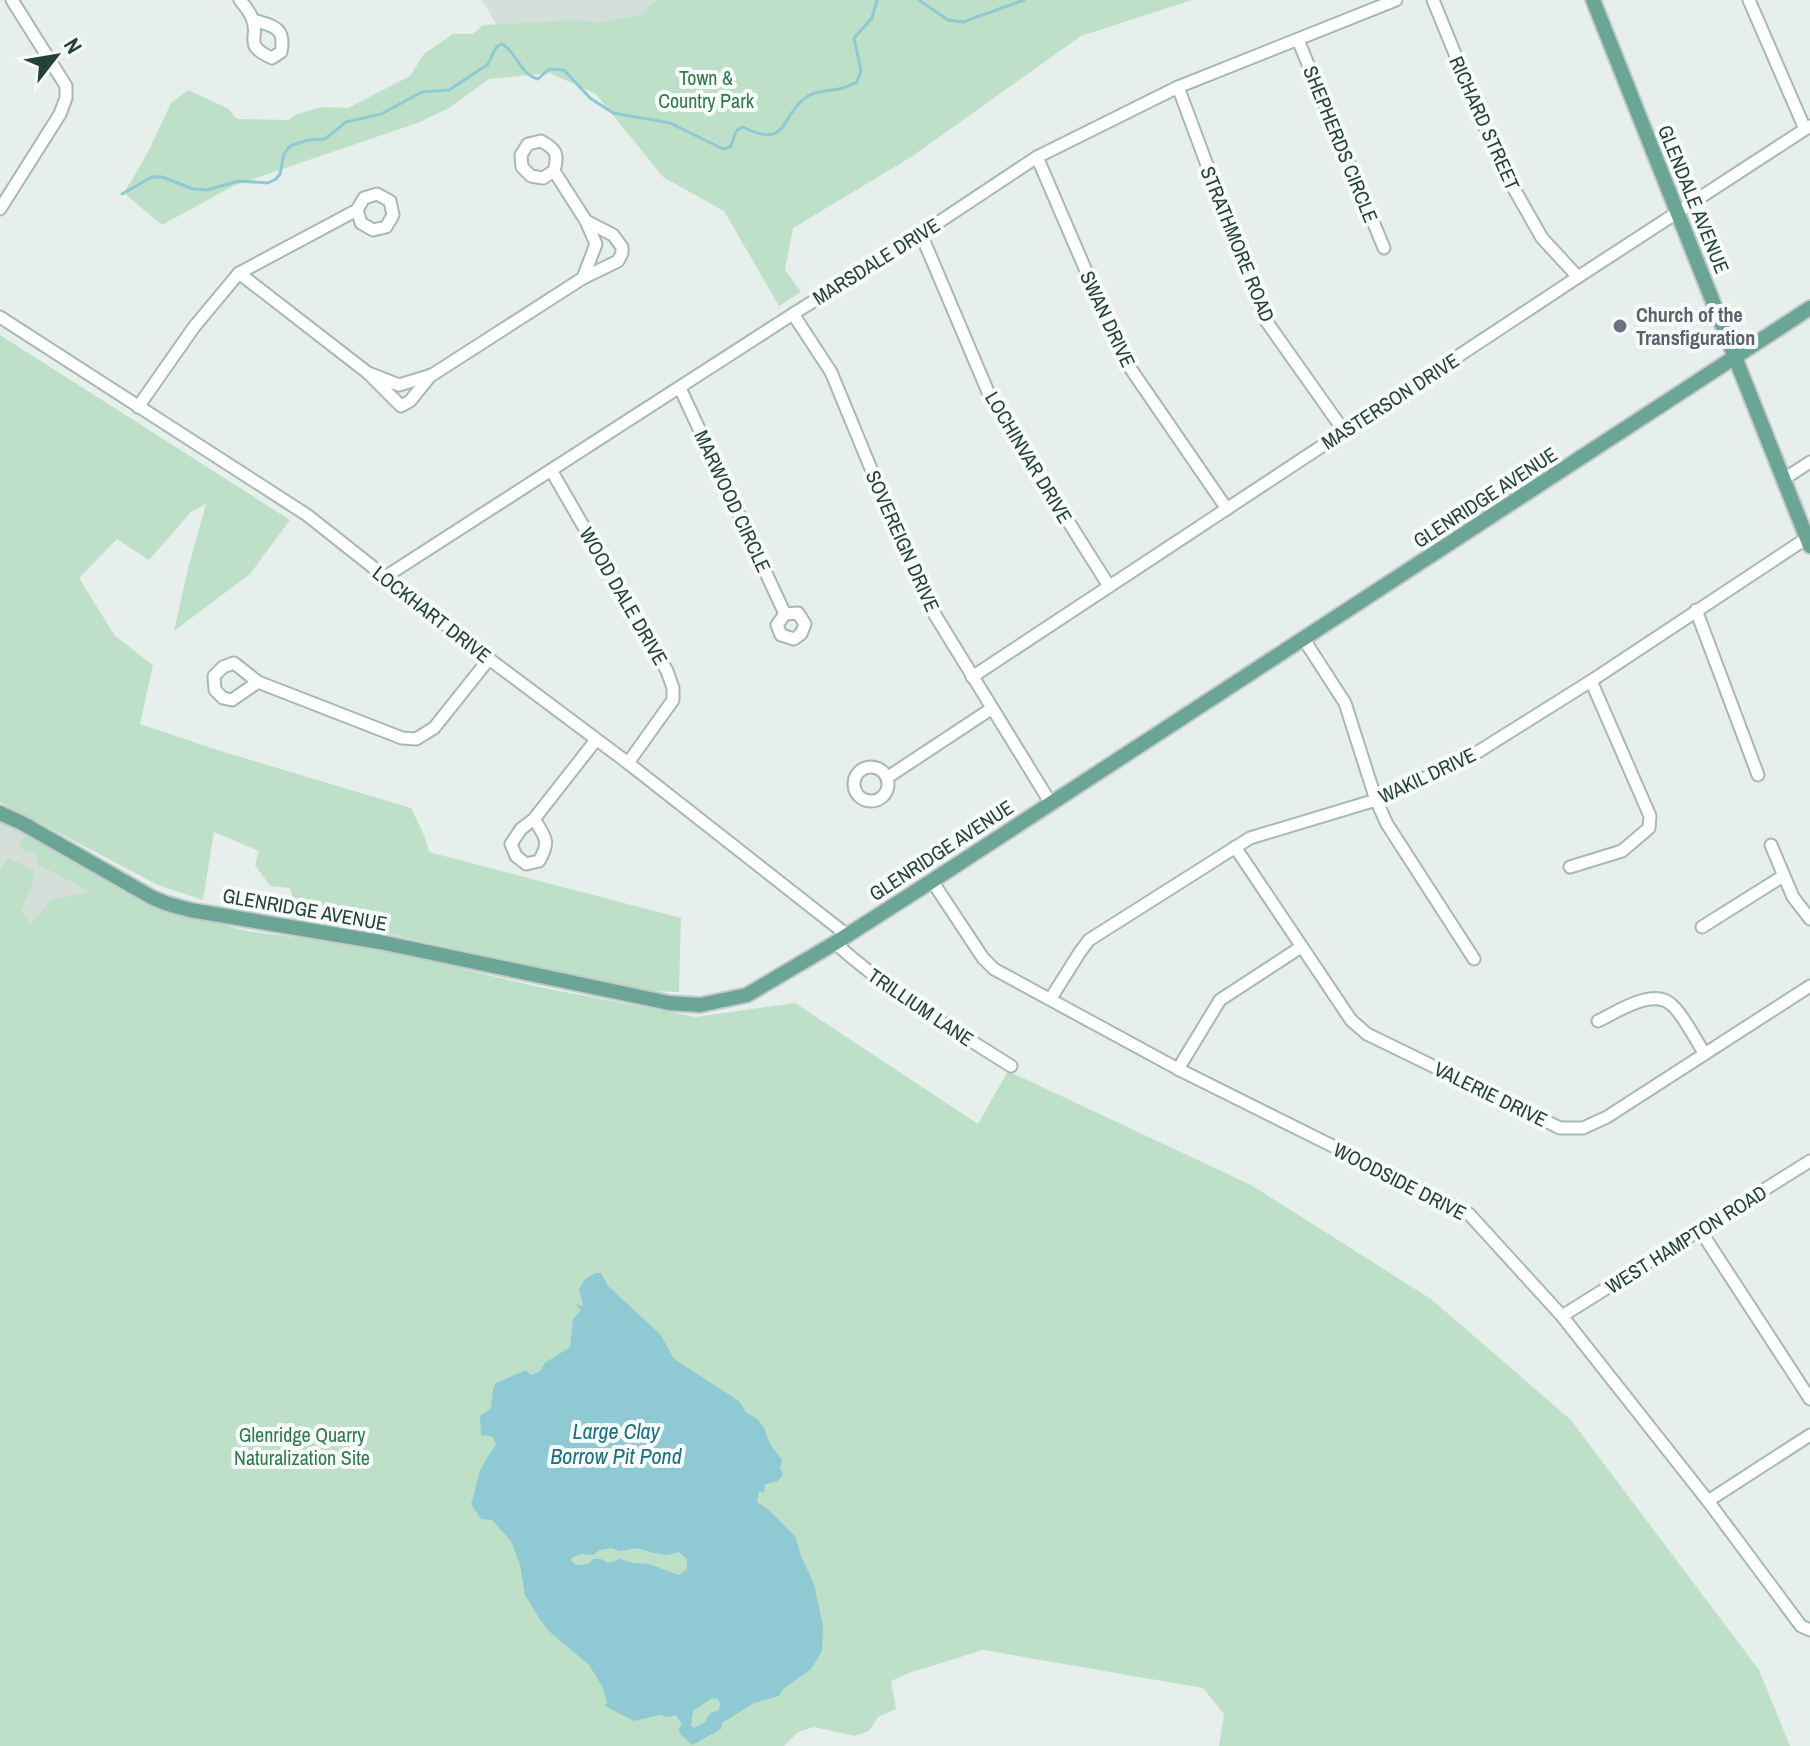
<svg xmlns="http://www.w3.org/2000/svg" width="1810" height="1746" font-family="'Archivo Narrow',sans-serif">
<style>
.built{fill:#d4dfda}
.green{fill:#bfe0c8}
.water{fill:#8ec9d4;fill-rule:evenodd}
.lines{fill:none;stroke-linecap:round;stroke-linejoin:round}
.stream{stroke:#8ec9d4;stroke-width:3}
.minor-casing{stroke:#a8b8b2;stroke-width:15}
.major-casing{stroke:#c2cac8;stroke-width:18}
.minor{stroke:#fff;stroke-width:11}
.major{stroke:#6aa596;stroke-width:14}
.worship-dot{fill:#6b7280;stroke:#f7fbf9;stroke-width:3}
.labels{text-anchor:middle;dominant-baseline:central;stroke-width:8;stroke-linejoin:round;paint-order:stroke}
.park-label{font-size:20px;fill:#2d7a4b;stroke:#f7fbf9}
.street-label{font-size:20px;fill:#24423a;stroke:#f7fbf9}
.worship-label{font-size:20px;font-weight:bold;fill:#5b616d;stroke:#f7fbf9;text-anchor:start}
.water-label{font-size:22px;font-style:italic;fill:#1c6f80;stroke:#f7fbf9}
</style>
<rect width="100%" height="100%" fill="#e6efeb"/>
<g class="built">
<polygon points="482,0 658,0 649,5 643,15 623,27 496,24"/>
<polygon points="0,821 11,825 150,909 0,1058"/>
</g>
<g class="green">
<polygon points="658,0 1192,0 1081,36 911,157 793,228 785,270 801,292 779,306 724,211 663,177 596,94 550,73 489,79 449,108 420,122 233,186 162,225 124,193 148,152 171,103 188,90 229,109 237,119 289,120 295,115 321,107 348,108 410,76 424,54 453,34 473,34 483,25 579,20 598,23 643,14 649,5"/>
<polygon points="0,335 290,520 250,574 174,631 188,569 206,504 191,512 149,560 117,539 79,578 115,636 153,665 140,724 214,749 411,808 425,837 429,852 681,918 679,992 648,991 298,914 290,888 270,886 255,865 259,851 214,832 203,900 158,885 0,802"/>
<polygon points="31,835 101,874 151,906 247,931 364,946 539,987 695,1017 795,1003 978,1124 1008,1071 1251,1185 1431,1299 1571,1420 1759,1670 1790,1746 1219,1746 1224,1714 1203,1688 983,1650 909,1673 891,1681 896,1709 878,1717 869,1731 855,1736 814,1727 798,1732 784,1746 0,1746 0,872 8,858 34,870 31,888 21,911 31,924 51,900 91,892 39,865 35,852 26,852 19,847 21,839"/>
</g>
<path class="water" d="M596,1273H601L608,1286L661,1335L674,1359L739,1401L746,1412L757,1419L764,1428L770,1444L782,1460L780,1468L783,1474L778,1481L765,1484L764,1493L759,1492L757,1502L769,1510L795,1536L801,1556L814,1584L823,1626L822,1651L811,1669L782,1690L779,1696L754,1703L722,1723L721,1729L692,1745L680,1734L679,1728L682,1724L676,1715L667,1717L659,1715L634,1721L605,1706L607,1702L603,1688L589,1665L550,1632L541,1621L525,1595L520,1565L511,1541L492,1520L481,1519L471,1504C475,1493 477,1477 481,1469C485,1460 491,1453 496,1444L493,1437L481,1435L480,1416L491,1408L493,1390L496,1383L526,1370L531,1375L539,1372L545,1363L570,1347L573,1319L581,1310L575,1304L582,1306L583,1305L579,1289L586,1278ZM611,1548L620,1551L638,1548L649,1552L667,1555L679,1552L687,1559V1569L679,1575L649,1564L633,1563L620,1559L608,1563L601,1559H594L588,1564L576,1565L571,1560L573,1557L581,1554L593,1555L600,1550ZM712,1698L718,1699L720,1704L719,1710L710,1713L705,1722L694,1728L691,1725L693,1711Z"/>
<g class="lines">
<g class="stream">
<polyline points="919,0 948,20 963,22 1024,0"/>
<path d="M122,194L152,177H162L193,189L207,190L239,181L268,183L276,179L280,174L284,154L290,146L308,140L325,139L346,122L381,114L422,92L449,90L487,65C493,58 493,46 502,44C518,53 519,74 538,79L549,69L564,70L590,98L613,113L670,123L723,149L730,147C736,138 732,130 743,127C789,151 780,114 808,96C818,90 829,91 839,89C846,88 852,84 857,82L861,71L854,38L872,18L877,0"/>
</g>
<g class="minor-casing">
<g id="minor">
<path d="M240,0C244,5 250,12 252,18C261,39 241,44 272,58L281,52C286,27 273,26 253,20"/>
<polyline points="1433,0 1500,164 1542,238 1578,277"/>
<polyline points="1749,0 1805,129"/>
<polyline points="1298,40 1384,248"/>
<polyline points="1178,87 1264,318 1344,431"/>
<polyline points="1037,157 1124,359 1227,509"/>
<path d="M554,171L543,178L531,176L522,167L521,155L528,144L541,141C556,149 559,154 554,171L586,221L596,244L583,278"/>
<polyline points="0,209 60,114 66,98 66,86 12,0"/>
<polyline points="921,234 991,399 1109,586"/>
<polyline points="239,273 368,373 401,406 410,401 431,375"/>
<polyline points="793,314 831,372 924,597 1050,802"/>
<polyline points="0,317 307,515 489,659 628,763 847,935"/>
<polyline points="368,373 399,385 432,375 583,278 618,261 622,253 622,247 613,235 586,221"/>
<polyline points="680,388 785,614 798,613 805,624 801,634 794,639 781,635 777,625 785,614"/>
<polyline points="138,407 194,327 239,273 357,210 364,198 377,194 390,201 393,215 386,227 373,230 361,223 357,210"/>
<polyline points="551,470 667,671 673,688 673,700 628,763"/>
<polyline points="1784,479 1810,462"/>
<polyline points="385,577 793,314 921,234 1037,157 1178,87 1396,0"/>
<polyline points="1696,610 1758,775"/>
<polyline points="1303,638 1345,703 1376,800 1387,824 1474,959"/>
<polyline points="972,677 1578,277 1810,126"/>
<polyline points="258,682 232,700 223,698 215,690 214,676 223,667 234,663 258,682 402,738 416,739 434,728 489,659"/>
<circle cx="871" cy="784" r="17"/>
<polyline points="888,777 991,709"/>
<path d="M534,819C545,837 551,841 539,861L526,864L516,856L511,844L521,829L534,819L596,740"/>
<polyline points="1771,845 1793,897 1810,919"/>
<polyline points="1235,847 1351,1020 1367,1034 1560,1128 1583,1128 1607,1117 1810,986"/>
<polyline points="1570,867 1622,851 1649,828 1650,816 1591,681"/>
<polyline points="932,881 983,958 994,969 1178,1069 1469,1214 1562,1316 1708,1501 1801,1626 1810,1630"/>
<polyline points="1702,927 1783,876"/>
<path d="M835,943C888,991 951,1028 1011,1066"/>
<polyline points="1051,998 1080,952 1089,940 1250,838 1376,800 1465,760 1591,681 1807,538"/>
<path d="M1598,1021C1617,1012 1654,986 1673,1006C1684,1016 1696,1041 1705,1054"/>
<polyline points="1178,1069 1220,1000 1301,947"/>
<polyline points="1700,1230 1810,1399"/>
<polyline points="1562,1316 1810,1161"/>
<polyline points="1708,1501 1810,1435"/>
</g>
</g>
<g class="major-casing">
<g id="major">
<polyline points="1593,0 1810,546"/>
<polyline points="0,813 22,823 153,898 168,904 190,910 380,942 669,1003 700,1005 747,995 835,943 932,881 1810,308"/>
</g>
</g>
<use href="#minor" class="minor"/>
<use href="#major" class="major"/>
</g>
<circle class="worship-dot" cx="1620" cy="326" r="8"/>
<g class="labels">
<g class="park-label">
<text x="706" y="77">Town &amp;<tspan x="706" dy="23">Country Park</tspan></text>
<text x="302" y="1434">Glenridge Quarry<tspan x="302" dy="23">Naturalization Site</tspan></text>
</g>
<g class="street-label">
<text transform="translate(1485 123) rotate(66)">RICHARD STREET</text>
<text transform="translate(1341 144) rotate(68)">SHEPHERDS CIRCLE</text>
<text transform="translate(1694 199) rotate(68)">GLENDALE AVENUE</text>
<text transform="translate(1238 244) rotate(68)">STRATHMORE ROAD</text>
<text transform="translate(876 261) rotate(-32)">MARSDALE DRIVE</text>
<text transform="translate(1108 319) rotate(65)">SWAN DRIVE</text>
<text transform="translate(1390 401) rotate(-33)">MASTERSON DRIVE</text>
<text transform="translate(1029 457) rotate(59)">LOCHINVAR DRIVE</text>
<text transform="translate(1485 497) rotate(-33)">GLENRIDGE AVENUE</text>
<text transform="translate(733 501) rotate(65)">MARWOOD CIRCLE</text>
<text transform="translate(903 541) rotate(66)">SOVEREIGN DRIVE</text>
<text transform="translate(624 596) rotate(60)">WOOD DALE DRIVE</text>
<text transform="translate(432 614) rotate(38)">LOCKHART DRIVE</text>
<text transform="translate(1427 775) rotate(-25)">WAKIL DRIVE</text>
<text transform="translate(941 850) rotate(-33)">GLENRIDGE AVENUE</text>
<text transform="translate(305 909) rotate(10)">GLENRIDGE AVENUE</text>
<text transform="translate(921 1007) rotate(34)">TRILLIUM LANE</text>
<text transform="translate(1491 1094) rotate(26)">VALERIE DRIVE</text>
<text transform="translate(1400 1181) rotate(27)">WOODSIDE DRIVE</text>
<text transform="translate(1686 1239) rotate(-32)">WEST HAMPTON ROAD</text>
</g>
<g class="worship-label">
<text x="1636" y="314">Church of the<tspan x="1636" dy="23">Transfiguration</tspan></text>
</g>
<g class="water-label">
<text x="616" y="1431">Large Clay<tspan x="616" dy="25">Borrow Pit Pond</tspan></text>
</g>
</g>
<g transform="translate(56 56) rotate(59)" stroke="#f7fbf9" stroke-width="6" paint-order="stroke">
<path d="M0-6L14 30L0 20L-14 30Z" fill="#24423a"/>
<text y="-12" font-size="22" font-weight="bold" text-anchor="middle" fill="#24423a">N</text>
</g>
</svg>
